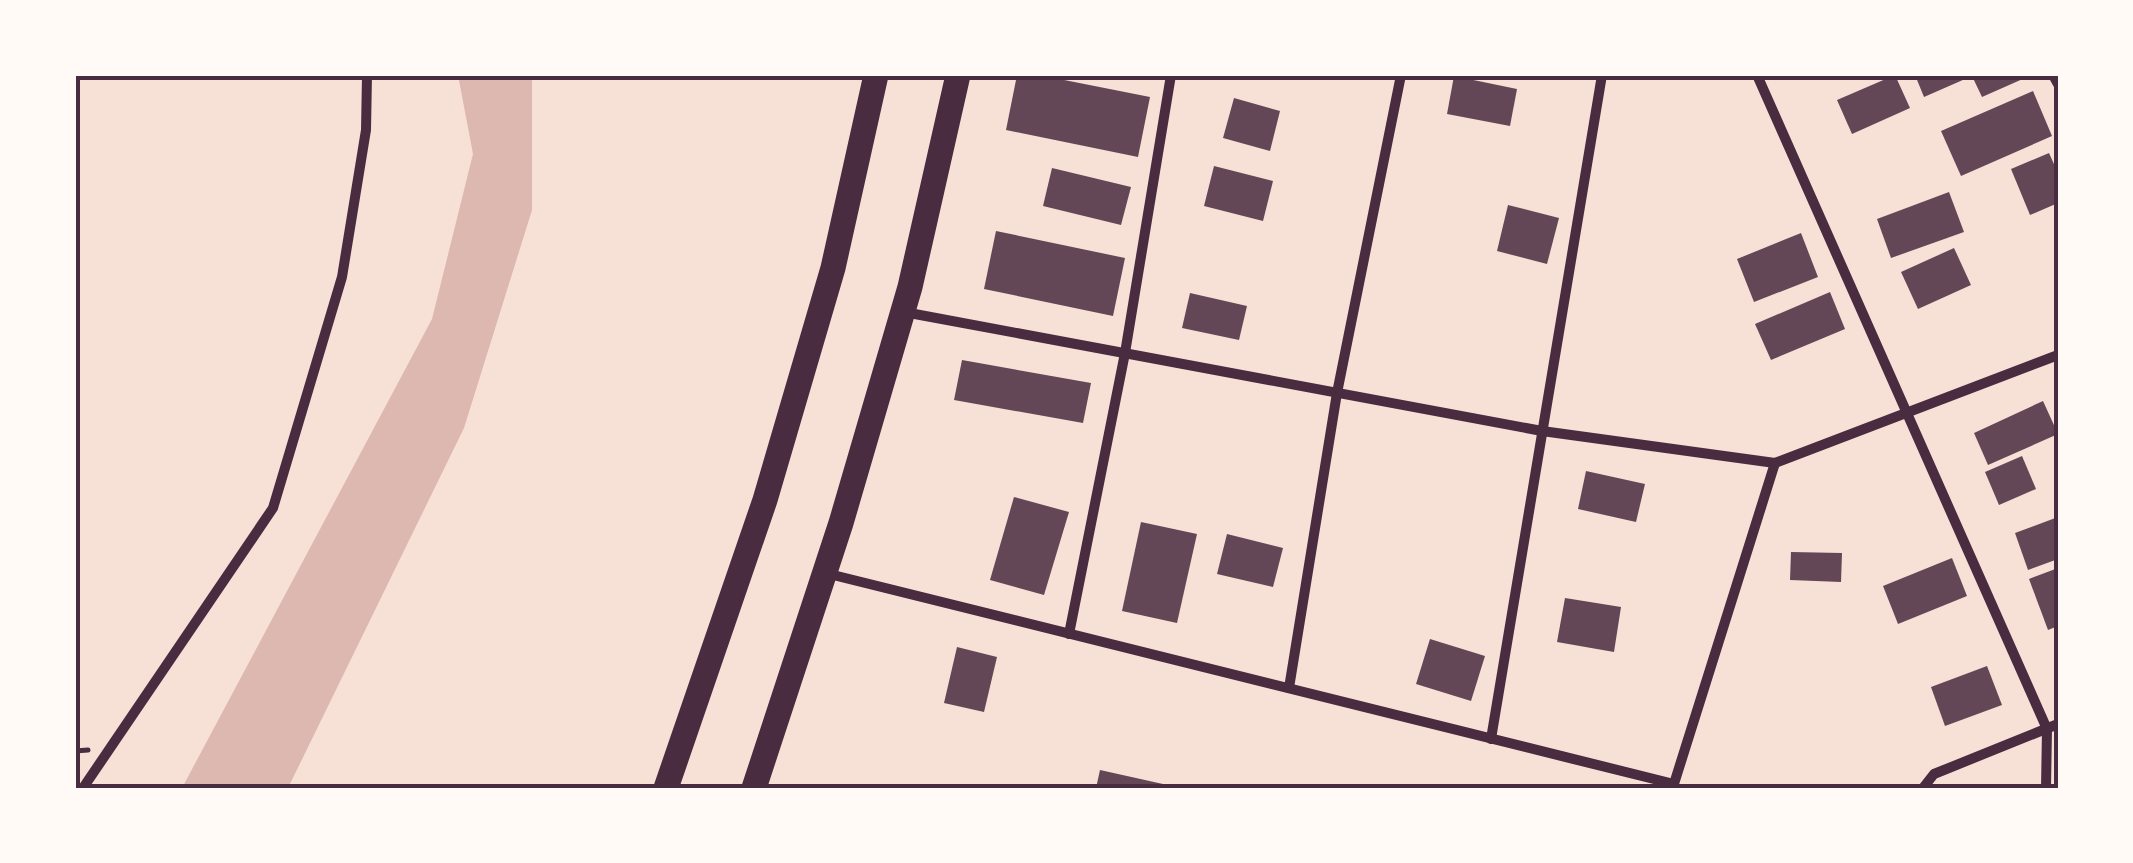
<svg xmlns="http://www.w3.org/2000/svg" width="2133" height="863" font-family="Ubuntu,sans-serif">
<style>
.water{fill:#dcb8b0}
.building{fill:#644757}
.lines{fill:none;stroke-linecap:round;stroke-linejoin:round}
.path{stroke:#4a2c40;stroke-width:5}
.minor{stroke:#4a2c40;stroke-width:10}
.primary{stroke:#4a2c40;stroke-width:25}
.neatline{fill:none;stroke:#4a2c40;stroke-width:4}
</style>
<rect width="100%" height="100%" fill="#f7e1d7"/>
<polygon class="water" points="458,75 532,75 532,210 464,428 288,788 182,788 432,319 473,154"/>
<g class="building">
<polygon points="1017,75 1039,75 1150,97 1138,157 1006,130"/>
<polygon points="1895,75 1910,108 1852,134 1837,100"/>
<polygon points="1915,75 2024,75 2025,78 1982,97 1972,76 1924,97"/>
<polygon points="1454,76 1517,89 1510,126 1447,114"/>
<polygon points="2033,91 2052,136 1961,176 1941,131"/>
<polygon points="1234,98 1280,111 1270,151 1223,138"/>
<polygon points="2049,153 2058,173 2058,203 2030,215 2011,169"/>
<polygon points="1214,166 1273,181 1263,221 1204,206"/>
<polygon points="1052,168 1131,187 1121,225 1043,206"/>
<polygon points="1949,192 1964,232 1891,258 1877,219"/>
<polygon points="1508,205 1559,218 1547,264 1497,251"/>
<polygon points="996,231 1125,258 1113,316 984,289"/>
<polygon points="1801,233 1818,277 1754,302 1737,259"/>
<polygon points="1954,248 1971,285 1918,309 1901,272"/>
<polygon points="1830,292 1845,329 1771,360 1755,324"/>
<polygon points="1190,293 1247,306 1239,340 1182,328"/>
<polygon points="962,360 1091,383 1083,423 954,400"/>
<polygon points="2043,401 2058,434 1988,465 1974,433"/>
<polygon points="2022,456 2036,489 1999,505 1985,472"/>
<polygon points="1586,471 1645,484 1636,522 1578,509"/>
<polygon points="1014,497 1069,512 1044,595 990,580"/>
<polygon points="2058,517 2058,559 2028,570 2015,533"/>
<polygon points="1141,522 1197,534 1177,623 1122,611"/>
<polygon points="1227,534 1283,548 1273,587 1217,574"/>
<polygon points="1791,552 1842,553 1841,582 1790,580"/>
<polygon points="1952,558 1967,596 1898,624 1883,586"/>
<polygon points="2058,568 2058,626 2048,630 2029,579"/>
<polygon points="1565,598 1621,607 1614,652 1557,642"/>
<polygon points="1430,639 1485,656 1471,701 1416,684"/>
<polygon points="957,647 997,657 984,712 944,703"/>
<polygon points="1987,666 2002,705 1945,726 1931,687"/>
<polygon points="1100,770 1172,786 1172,788 1096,788"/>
</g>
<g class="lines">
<polyline class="path" points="75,751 88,750"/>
<g class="minor">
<polyline points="1757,75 2047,729 2046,788"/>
<polyline points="2053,75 2058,84"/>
<polyline points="904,312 1542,431 1775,463 2058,355"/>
<polyline points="825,573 1674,784"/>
<polyline points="1069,634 1125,353 1171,75"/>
<polyline points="1289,688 1337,393 1401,75"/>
<polyline points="1491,739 1602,75"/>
<polyline points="1673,787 1775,463"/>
<polyline points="83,788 273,508 342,277 366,130 367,75"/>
<polyline points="1923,788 1934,774 2058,724"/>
</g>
<g class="primary">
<polyline points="666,788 765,500 833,268 876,75"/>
<polyline points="754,788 841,523 910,287 958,75"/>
</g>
</g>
<rect width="2133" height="863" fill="none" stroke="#fffaf5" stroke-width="155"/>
<rect x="78" y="78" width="1978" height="708" class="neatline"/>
</svg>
